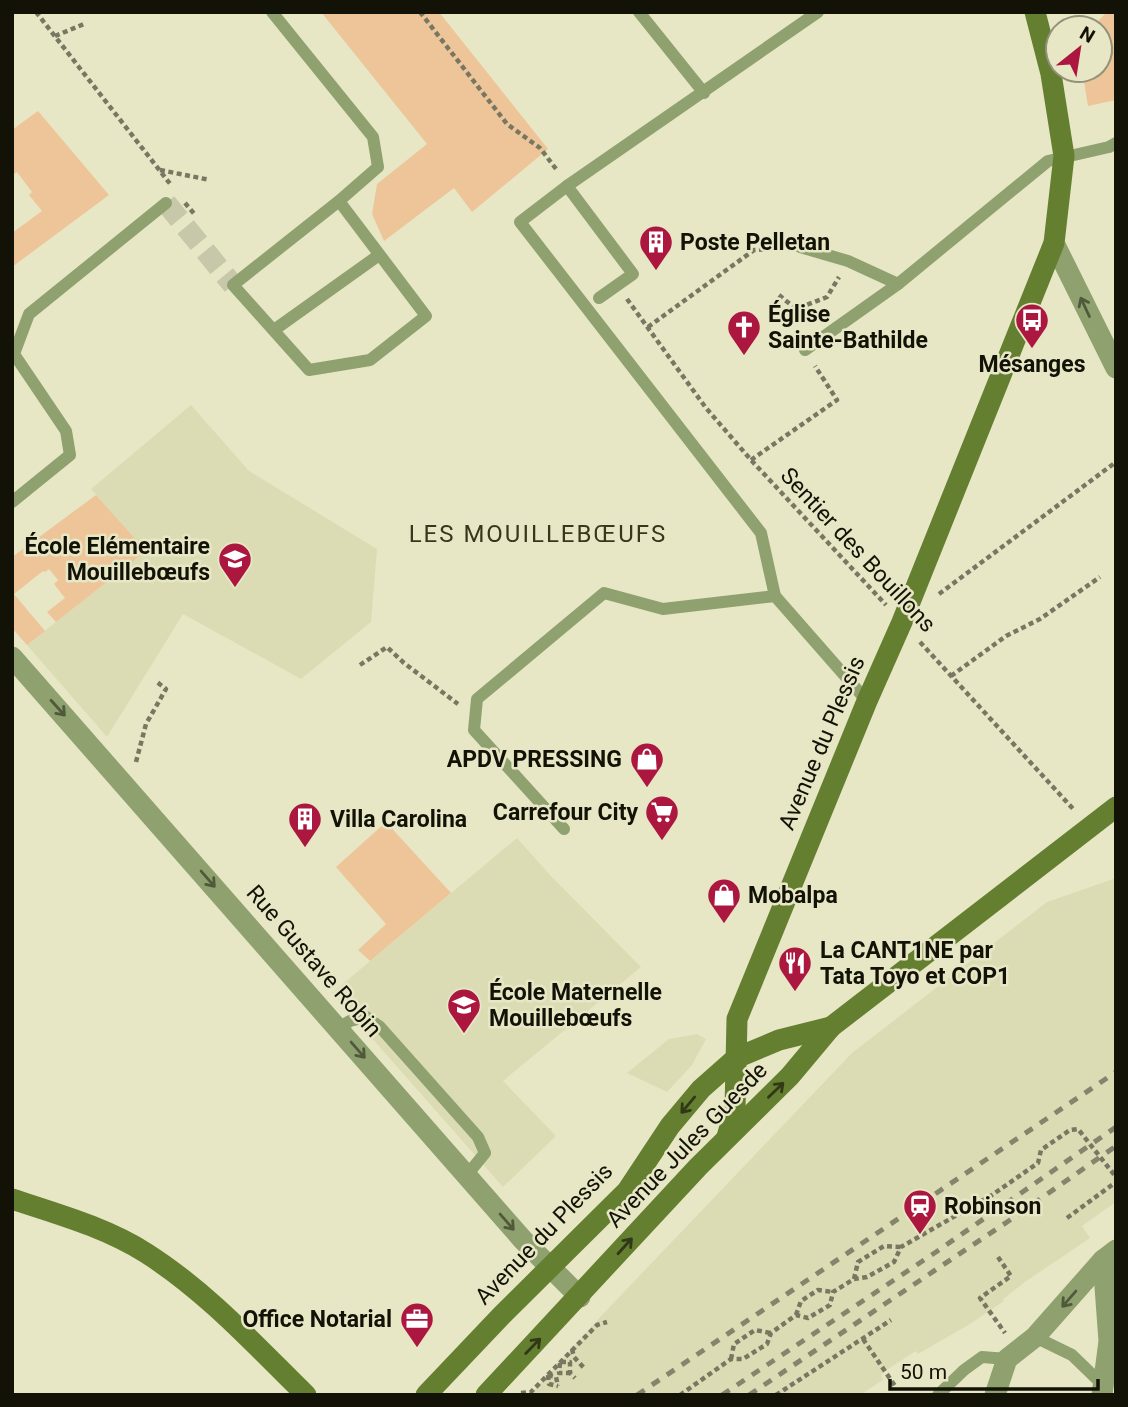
<svg xmlns="http://www.w3.org/2000/svg" width="1128" height="1407" font-family="Roboto,sans-serif">
<style>
.built{fill:#dcdcb4}
.green{fill:#eec598}
.lines{fill:none;stroke-linecap:round;stroke-linejoin:round}
.street-tunnel{stroke:#c7c7a9;stroke-width:21;stroke-dasharray:21 10;stroke-linecap:butt}
.path{stroke:#787862;stroke-width:4.5;stroke-dasharray:5 3.5;stroke-linecap:butt}
.lane{stroke:#8ea16f;stroke-width:12}
.street{stroke:#8ea16f;stroke-width:21}
.secondary{stroke:#657f31;stroke-width:21}
.rail{stroke:#85856e;stroke-width:5;stroke-dasharray:9 9;stroke-linecap:butt}
.oneway{stroke:#505a3b}
.oneway2{stroke:#303816}
.labels{text-anchor:middle;dominant-baseline:central;stroke-width:5;stroke-linejoin:round;paint-order:stroke}
.poi-label{font-size:23px;font-weight:bold;fill:#131207;stroke:#e7e7c6;text-anchor:start}
.street-label{font-size:23px;fill:#131207;stroke:#e7e7c6}
.neighbourhood-label{font-size:24px;letter-spacing:2px;fill:#38371c;stroke:#e7e7c6}
</style>
<rect width="100%" height="100%" fill="#e7e7c6"/>
<g class="built">
<polygon points="191,405 249,471 377,549 371,622 301,679 183,614 107,737 27,645 145,551 91,489"/>
<polygon points="517,838 550,875 641,967 503,1081 556,1136 503,1187 332,993"/>
<polygon points="1116,878 1116,1202 1082,1226 1090,1238 1025,1282 1003,1299 1004,1301 970,1324 918,1354 916,1351 885,1371 881,1375 883,1380 860,1395 813,1395 812,1393 808,1395 530,1395 603,1314 852,1053 1047,902"/>
<polygon points="697,1034 706,1039 692,1065 667,1092 627,1073 669,1039"/>
</g>
<g class="green">
<polygon points="321,12 439,12 548,149 472,212 454,188 384,241 372,214 377,184 427,144"/>
<polygon points="1107,12 1116,12 1116,38 1113,42 1116,45 1116,100 1088,106 1082,70 1100,70 1100,28 1091,28"/>
<polygon points="38,111 109,195 12,267 12,233 42,211 29,195 32,192 17,172 12,175 12,130"/>
<polygon points="96,495 146,551 56,622 47,612 65,598 54,584 58,580 49,569 45,572 43,571 14,594 45,631 27,645 12,628 12,557"/>
<polygon points="386,822 451,893 370,961 358,950 386,924 336,867"/>
</g>
<g class="lines">
<polyline class="street-tunnel" points="166,203 233,285"/>
<g class="path">
<polyline points="36,12 171,185"/>
<polyline points="420,12 507,124 540,148 556,169"/>
<polyline points="55,36 84,24"/>
<polyline points="160,170 210,180"/>
<polyline points="185,203 196,216"/>
<polyline points="779,295 796,309 827,297 839,277"/>
<polyline points="627,299 706,408 751,460 886,605"/>
<polyline points="648,327 754,250 781,248"/>
<polyline points="751,460 837,400 815,366"/>
<polyline points="939,594 1116,462"/>
<polyline points="920,642 1075,811"/>
<polyline points="360,665 387,647 404,663 458,704"/>
<polyline points="951,676 1006,636 1040,619 1100,577"/>
<polyline points="136,762 146,724 166,689 157,682"/>
<polyline points="1067,1218 1116,1182"/>
<polyline points="998,1257 1011,1276 980,1298 1005,1333"/>
<polyline points="854,1279 858,1262 884,1246 901,1247"/>
<polyline points="796,1315 801,1301 818,1290 833,1292"/>
<polyline points="863,1339 895,1386"/>
<polyline points="572,1349 574,1357 585,1369"/>
<polyline points="731,1359 734,1344 755,1330 771,1333"/>
<polyline points="561,1362 570,1362 570,1373 575,1378"/>
<polyline points="560,1363 559,1373 570,1373"/>
<polyline points="548,1375 549,1384 558,1386"/>
<polyline points="548,1375 556,1377 558,1386"/>
<polyline points="521,1393 531,1392 597,1325 607,1322"/>
<polyline points="680,1395 731,1359 743,1359 767,1344 771,1333 796,1315 808,1318 830,1305 833,1292 854,1279 867,1277 894,1262 901,1247 992,1195 1038,1163 1041,1150 1070,1130 1078,1129 1116,1177"/>
<polyline points="776,1395 891,1320"/>
</g>
<g class="lane">
<polyline points="272,12 373,137 378,167 339,201 426,316 370,360 309,370 233,285 339,201"/>
<polyline points="639,12 704,93"/>
<polyline points="567,186 633,274 599,298"/>
<polyline points="800,247 848,261 898,284"/>
<polyline points="274,330 379,255"/>
<polyline points="805,350 898,284 1048,161 1109,147 1116,143"/>
<polyline points="12,502 70,455 66,431 14,354 29,314 166,203"/>
<polyline points="775,596 761,533 520,222 567,186 818,12"/>
<polyline points="564,829 474,730 477,699 604,593 663,609 775,596 867,701"/>
<polyline points="338,1028 350,1021 366,1017 380,1027 478,1137 485,1153 467,1175"/>
<polyline points="1035,1337 1072,1355 1104,1386"/>
<polyline points="938,1395 964,1370 982,1357 1007,1359"/>
</g>
<g class="street">
<polyline points="1054,243 1116,368"/>
<polyline points="12,657 523,1240 580,1297"/>
<polyline points="995,1395 1007,1359 1035,1337 1103,1260 1116,1250"/>
<polyline points="1102,1395 1109,1341 1103,1260"/>
</g>
<g class="secondary">
<polyline points="727,1137 735,1109 737,1019 867,701 902,622 1054,243 1064,156 1051,74 1035,12"/>
<path d="M12,1199C57,1214 105,1227 146,1253C206,1291 255,1345 306,1395"/>
<polyline points="426,1395 502,1315 627,1191 670,1126 701,1089 736,1058 779,1040 831,1027"/>
<polyline points="486,1395 698,1167 790,1076 831,1027 1116,807"/>
</g>
<g class="rail">
<polyline points="637,1395 1116,1072"/>
<polyline points="722,1395 936,1252 1116,1127"/>
<polyline points="749,1395 1010,1220 1116,1146"/>
</g>
</g>
<defs><path id="oneway-shaft" d="M-6 0H5M1.5-3L5.5 0L1.5 3" fill="none" stroke-width="1.6" stroke-linecap="round" stroke-linejoin="round" transform="scale(1.75)"/></defs>
<g class="oneway">
<use href="#oneway-shaft" transform="translate(1085 307) rotate(-115)"/>
<use href="#oneway-shaft" transform="translate(58 708) rotate(48)"/>
<use href="#oneway-shaft" transform="translate(208 879) rotate(49)"/>
<use href="#oneway-shaft" transform="translate(358 1050) rotate(49)"/>
<use href="#oneway-shaft" transform="translate(507 1222) rotate(49)"/>
<use href="#oneway-shaft" transform="translate(1069 1299) rotate(131)"/>
</g>
<g class="oneway2">
<use href="#oneway-shaft" transform="translate(776 1090) rotate(-44)"/>
<use href="#oneway-shaft" transform="translate(688 1105) rotate(130)"/>
<use href="#oneway-shaft" transform="translate(625 1246) rotate(-48)"/>
<use href="#oneway-shaft" transform="translate(533 1346) rotate(-46)"/>
</g>
<defs>
<g id="building-pin" transform="scale(1.75)"><path d="M0 17L-7.5 6A9.5 9.5 0 1 1 7.5 6Z" fill="#ac1740" stroke="#e7e7c6"/><path d="M-4-6H4V6H1V3H-1V6H-4ZM-2.5-4.3h1.7v1.8h-1.7ZM.8-4.3h1.7v1.8H.8ZM-2.5-1h1.7V.8h-1.7ZM.8-1h1.7V.8H.8Z" fill="#fff"/></g>
<g id="bus-pin" transform="scale(1.75)"><path d="M0 17L-7.5 6A9.5 9.5 0 1 1 7.5 6Z" fill="#ac1740" stroke="#e7e7c6"/><path d="M-5-6H5V4H4V6H2V4H-2V6H-4V4H-5ZM-3.5-4V0h7V-4ZM-3.5 1.2v1.5H-2V1.2ZM2 1.2v1.5H3.5V1.2Z" fill="#fff"/></g>
<g id="church-pin" transform="scale(1.75)"><path d="M0 17L-7.5 6A9.5 9.5 0 1 1 7.5 6Z" fill="#ac1740" stroke="#e7e7c6"/><path d="M-1.2-6h2.4v3.5h3.3v2.4h-3.3V6h-2.4V-.1h-3.3v-2.4h3.3Z" fill="#fff"/></g>
<g id="school-pin" transform="scale(1.75)"><path d="M0 17L-7.5 6A9.5 9.5 0 1 1 7.5 6Z" fill="#ac1740" stroke="#e7e7c6"/><path d="M0-5L7-2L0 1L-7-2ZM-4 1L0 2.5L4 1V4Q0 6-4 4Z" fill="#fff"/></g>
<g id="shop-pin" transform="scale(1.75)"><path d="M0 17L-7.5 6A9.5 9.5 0 1 1 7.5 6Z" fill="#ac1740" stroke="#e7e7c6"/><path d="M-5-2.5h2.3a2.7 3.5 0 0 1 5.4 0H5L5.5 6h-11ZM-1.5-2.5h3a1.5 2.3 0 0 0-3 0Z" fill="#fff"/></g>
<g id="supermarket-pin" transform="scale(1.75)"><path d="M0 17L-7.5 6A9.5 9.5 0 1 1 7.5 6Z" fill="#ac1740" stroke="#e7e7c6"/><path d="M-6-5.5h2.5l.6 2H6L4.5 2H-2.5L-4.4-4H-6ZM-1.5 3.2a1.3 1.3 0 1 0 .1 0ZM3 3.2a1.3 1.3 0 1 0 .1 0Z" fill="#fff"/></g>
<g id="restaurant-pin" transform="scale(1.75)"><path d="M0 17L-7.5 6A9.5 9.5 0 1 1 7.5 6Z" fill="#ac1740" stroke="#e7e7c6"/><path d="M-5-6h1v4h1v-4h1v4h1v-4h1v5L-1.5 .5V6h-2V.5L-5-1ZM5-6V6H3V1.5H1.5Q1.5-4 5-6Z" fill="#fff"/></g>
<g id="station-pin" transform="scale(1.75)"><path d="M0 17L-7.5 6A9.5 9.5 0 1 1 7.5 6Z" fill="#ac1740" stroke="#e7e7c6"/><path d="M-3-6H3Q5-6 5-4V2Q5 4 3 4L4.5 6H3L1.5 4h-3L-3 6H-4.5L-3 4Q-5 4-5 2V-4Q-5-6-3-6ZM-3.5-4v3h7v-3ZM-3.5 1v1.5H-2V1ZM2 1v1.5H3.5V1Z" fill="#fff"/></g>
<g id="office-pin" transform="scale(1.75)"><path d="M0 17L-7.5 6A9.5 9.5 0 1 1 7.5 6Z" fill="#ac1740" stroke="#e7e7c6"/><path d="M-6-3h4V-5.5h4V-3h4V5H-6ZM-1-4.5V-3h2v-1.5ZM-6 0V1H6V0Z" fill="#fff"/></g>
</defs>
<g fill-rule="evenodd">
<use href="#building-pin" x="656" y="242"/>
<use href="#bus-pin" x="1032" y="320"/>
<use href="#church-pin" x="744" y="327"/>
<use href="#school-pin" x="235" y="559"/>
<use href="#shop-pin" x="647" y="759"/>
<use href="#supermarket-pin" x="662" y="812"/>
<use href="#building-pin" x="305" y="819"/>
<use href="#shop-pin" x="724" y="895"/>
<use href="#restaurant-pin" x="795" y="963"/>
<use href="#school-pin" x="464" y="1005"/>
<use href="#station-pin" x="920" y="1206"/>
<use href="#office-pin" x="417" y="1319"/>
</g>
<g class="labels">
<g class="poi-label">
<text x="680" y="242">Poste Pelletan</text>
<text x="768" y="314">Église<tspan x="768" dy="26">Sainte-Bathilde</tspan></text>
<text x="1032" y="364" text-anchor="middle">Mésanges</text>
<text x="210" y="546" text-anchor="end">École Elémentaire<tspan x="210" dy="26">Mouillebœufs</tspan></text>
<text x="622" y="759" text-anchor="end">APDV PRESSING</text>
<text x="638" y="812" text-anchor="end">Carrefour City</text>
<text x="330" y="819">Villa Carolina</text>
<text x="748" y="895">Mobalpa</text>
<text x="820" y="950">La CANT1NE par<tspan x="820" dy="26">Tata Toyo et COP1</tspan></text>
<text x="489" y="992">École Maternelle<tspan x="489" dy="26">Mouillebœufs</tspan></text>
<text x="944" y="1206">Robinson</text>
<text x="392" y="1319" text-anchor="end">Office Notarial</text>
</g>
<g class="street-label">
<text transform="translate(858 550) rotate(47)">Sentier des Bouillons</text>
<text transform="translate(822 743) rotate(-67)">Avenue du Plessis</text>
<text transform="translate(314 961) rotate(49)">Rue Gustave Robin</text>
<text transform="translate(687 1145) rotate(-46)">Avenue Jules Guesde</text>
<text transform="translate(544 1234) rotate(-46)">Avenue du Plessis</text>
</g>
<g class="neighbourhood-label">
<text x="538" y="534">LES MOUILLEBŒUFS</text>
</g>
</g>
<rect width="1128" height="1407" fill="none" stroke="#131207" stroke-width="28"/>
<g transform="translate(1079 49) rotate(30)"><circle r="33" fill="#e7e7c6" stroke="#92927a" stroke-width="2"/>
<path d="M0-5L12 26L0 18L-12 26Z" fill="#ac1740"/>
<text y="-10" font-size="19" font-weight="bold" text-anchor="middle" fill="#131207">N</text>
</g>
<path d="M890 1379v10h208v-10" fill="none" stroke="#131207" stroke-width="3.5"/>
<text x="900" y="1379" font-size="21" fill="#131207" stroke="#e7e7c6" stroke-width="5" paint-order="stroke">50 m</text>
</svg>
